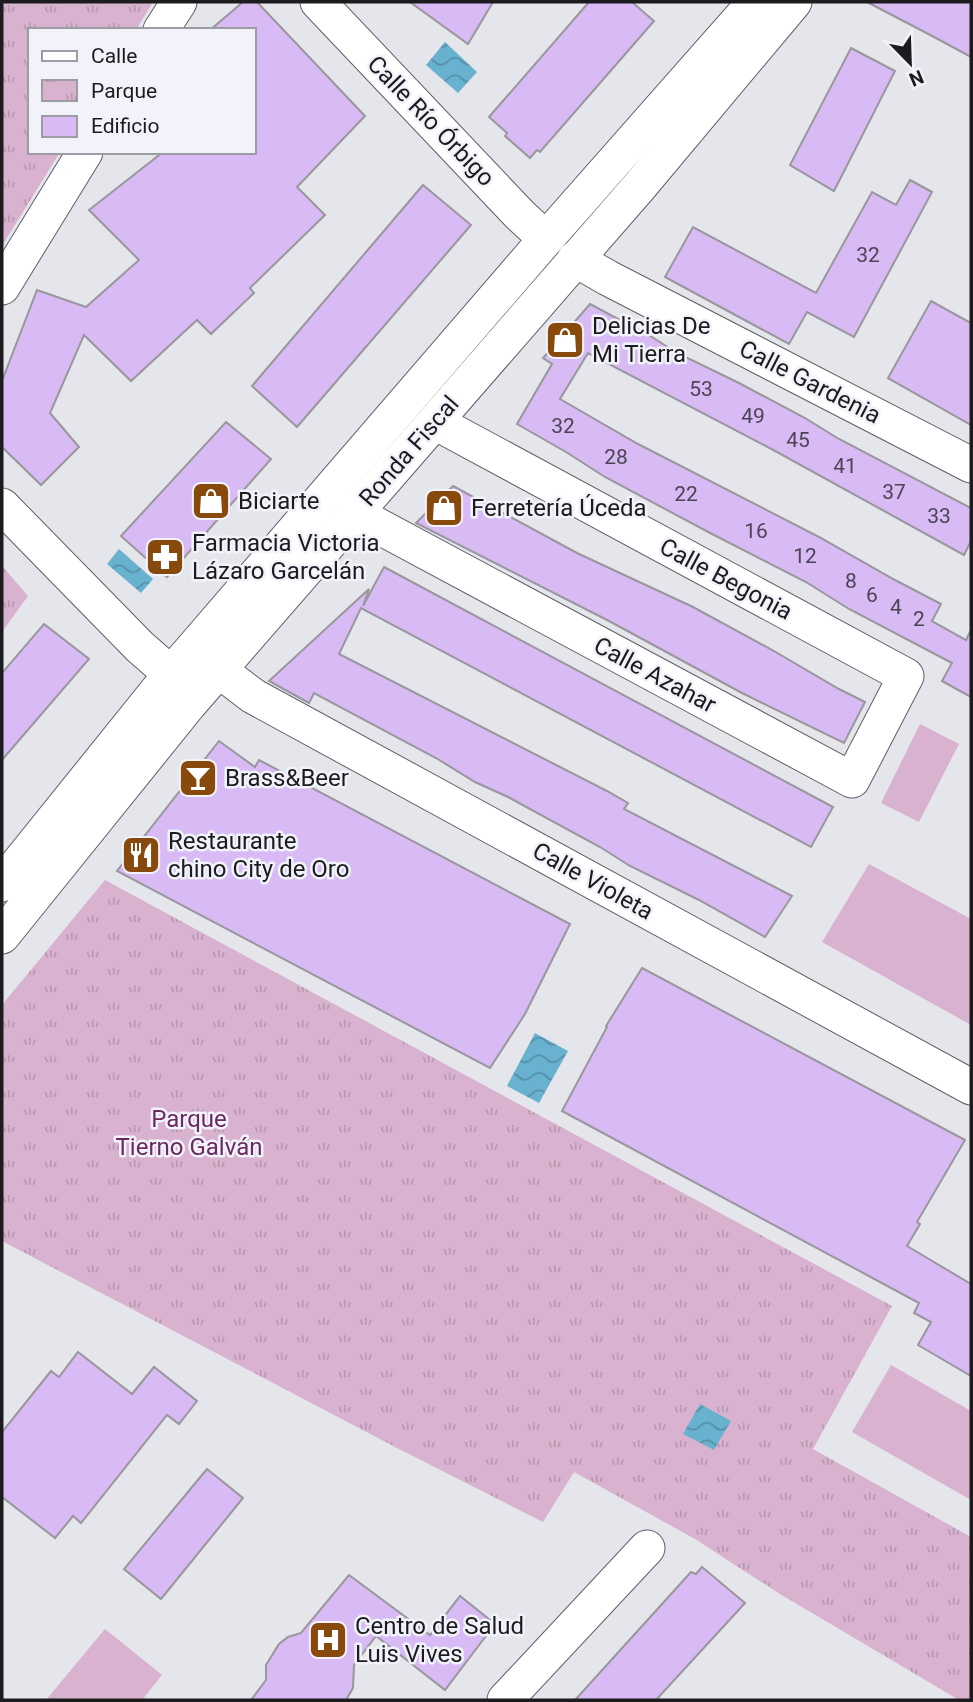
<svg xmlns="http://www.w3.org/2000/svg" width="973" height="1702" font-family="Roboto,sans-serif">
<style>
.park{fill:url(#park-tufts)}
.garden{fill:#d8b2ce}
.water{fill:url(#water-waves)}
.building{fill:#d8baf4;stroke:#99969c;stroke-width:2}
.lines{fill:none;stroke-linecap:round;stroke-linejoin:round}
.street-casing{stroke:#5f6066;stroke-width:37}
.street{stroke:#fff;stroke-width:35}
.labels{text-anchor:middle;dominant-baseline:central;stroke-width:5;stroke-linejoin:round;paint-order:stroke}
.number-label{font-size:21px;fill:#4b4454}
.street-label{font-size:24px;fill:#1c1c1f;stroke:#f2f3fa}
.poi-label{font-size:24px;fill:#1c1c1f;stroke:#f2f3fa;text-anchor:start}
.park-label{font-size:24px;fill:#6b2a5f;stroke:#f2f3fa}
</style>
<defs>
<pattern id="park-tufts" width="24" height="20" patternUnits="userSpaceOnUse" patternTransform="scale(1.75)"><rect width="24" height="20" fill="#d8b2ce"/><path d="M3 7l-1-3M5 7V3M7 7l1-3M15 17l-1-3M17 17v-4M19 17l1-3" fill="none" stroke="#b998b0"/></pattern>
<pattern id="water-waves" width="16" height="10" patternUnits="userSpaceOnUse" patternTransform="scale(1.75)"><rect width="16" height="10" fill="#68b2d0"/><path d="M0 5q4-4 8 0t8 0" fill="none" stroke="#5590a8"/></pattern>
</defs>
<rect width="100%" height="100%" fill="#e5e5ec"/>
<g class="park">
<polygon points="2,2 153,2 136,30 30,30 30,152 60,152 2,246"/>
<polygon points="2,566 28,596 2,632"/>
<polygon points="105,880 892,1306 813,1449 971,1537 971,1700 959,1700 780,1594 695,1539 574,1472 543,1522 397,1448 2,1241 2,1005"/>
</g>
<g class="garden">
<polygon points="920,724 959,744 919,822 881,803"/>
<polygon points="869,864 971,919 971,1025 822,942"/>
<polygon points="891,1365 971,1411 971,1500 852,1432"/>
<polygon points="105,1629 162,1675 142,1700 46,1700"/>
</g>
<g class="water">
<polygon points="445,42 477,72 458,93 426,65"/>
<polygon points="119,549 153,579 141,593 107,564"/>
<polygon points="535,1033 568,1051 539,1103 507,1086"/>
<polygon points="700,1404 731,1421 714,1450 683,1434"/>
</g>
<g class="building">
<polygon points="243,2 257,2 365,116 297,187 325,215 250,288 254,293 211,334 197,320 131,381 84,335 50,413 79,447 41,485 2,447 2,381 37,290 86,307 139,260 89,210 163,152 254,152 254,30 210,30"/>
<polygon points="410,2 493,2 468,44"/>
<polygon points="589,2 632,2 654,21 540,152 537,150 530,158 505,136 507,133 489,117"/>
<polygon points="867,2 971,2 971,57 936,38"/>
<polygon points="851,48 895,71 834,191 790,165"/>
<polygon points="910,180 932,192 854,337 807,312 789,344 665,277 693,227 816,293 872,192 896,205"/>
<polygon points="423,185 471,225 297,427 252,386"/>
<polygon points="931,301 971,323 971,425 888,378"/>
<polygon points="590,304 652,337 677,353 739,383 805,418 839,439 971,508 971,541 964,555 777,452 588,353 560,399 638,444 819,537 895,580 941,604 932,621 966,640 971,630 971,697 942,681 952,663 849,609 806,582 712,534 605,477 566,452 517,424 552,364 543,358"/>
<polygon points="226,422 271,459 167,577 121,536"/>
<polygon points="453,486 577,553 693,607 774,651 839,689 865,702 844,743 742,693 609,621 416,523"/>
<polygon points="384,567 833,807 811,847 361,608 339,654 607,791 628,803 624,809 792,896 765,937 699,900 630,866 600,847 508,797 475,782 436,758 314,693 309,703 269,681 369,589 363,606"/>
<polygon points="44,624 89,659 2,760 2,673"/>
<polygon points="219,741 255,767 259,760 570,924 525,1014 490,1068 117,871"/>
<polygon points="642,968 965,1140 917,1222 920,1224 907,1246 971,1284 971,1376 918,1345 931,1322 914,1313 919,1303 562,1111 607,1027 606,1026"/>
<polygon points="78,1352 132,1394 154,1367 197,1401 179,1424 167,1415 81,1523 73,1516 55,1538 2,1497 2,1432 51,1371 59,1377"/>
<polygon points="207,1469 243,1498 161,1599 124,1569"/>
<polygon points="702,1567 745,1603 656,1700 575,1700 691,1572 696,1574"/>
<polygon points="349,1575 430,1635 460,1596 495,1624 445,1690 376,1636 354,1665 353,1688 346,1700 251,1700 266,1680 266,1665 279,1644 288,1637 301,1633"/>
</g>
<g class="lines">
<g class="street-casing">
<g id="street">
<polyline points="318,2 520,215 546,239"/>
<polyline points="161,30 179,2"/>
<polyline points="575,259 608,278 971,465"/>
<polyline points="2,287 85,152"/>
<polyline points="2,506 140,647 171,674"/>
<polyline points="354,513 852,780 906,676 435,422"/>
<polyline points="219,670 253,696 971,1087"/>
<polyline points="2,884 171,674 546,239 755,2"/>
<polyline points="2,936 189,704 639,187 794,2"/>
<polyline points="505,1700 647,1548"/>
</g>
</g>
<use href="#street" class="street"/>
</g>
<defs>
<g id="shop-square" transform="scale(2.0125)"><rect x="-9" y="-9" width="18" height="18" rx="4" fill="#88490d" stroke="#f2f3fa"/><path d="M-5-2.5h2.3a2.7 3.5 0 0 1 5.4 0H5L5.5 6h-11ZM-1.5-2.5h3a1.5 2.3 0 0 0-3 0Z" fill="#fff"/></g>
<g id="pharmacy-square" transform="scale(2.0125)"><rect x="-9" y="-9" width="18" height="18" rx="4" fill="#88490d" stroke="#f2f3fa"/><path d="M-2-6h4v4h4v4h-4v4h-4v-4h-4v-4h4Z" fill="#fff"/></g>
<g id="bar-square" transform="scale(2.0125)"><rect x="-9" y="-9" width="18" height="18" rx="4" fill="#88490d" stroke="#f2f3fa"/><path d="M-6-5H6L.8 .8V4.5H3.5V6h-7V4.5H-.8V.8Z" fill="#fff"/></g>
<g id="restaurant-square" transform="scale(2.0125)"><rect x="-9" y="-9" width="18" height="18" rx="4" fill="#88490d" stroke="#f2f3fa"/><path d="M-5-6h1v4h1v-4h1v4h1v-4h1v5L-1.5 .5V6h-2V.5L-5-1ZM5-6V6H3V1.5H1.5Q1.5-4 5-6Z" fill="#fff"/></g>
<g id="hospital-square" transform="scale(2.0125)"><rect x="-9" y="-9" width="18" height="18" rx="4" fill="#88490d" stroke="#f2f3fa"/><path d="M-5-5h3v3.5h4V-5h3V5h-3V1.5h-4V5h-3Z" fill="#fff"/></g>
</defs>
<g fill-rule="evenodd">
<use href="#shop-square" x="565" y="340"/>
<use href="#shop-square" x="211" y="501"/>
<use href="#shop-square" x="444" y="508"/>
<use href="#pharmacy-square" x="165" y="557"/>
<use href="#bar-square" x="198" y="778"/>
<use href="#restaurant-square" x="141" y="855"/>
<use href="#hospital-square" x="328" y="1640"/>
</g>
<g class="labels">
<g class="number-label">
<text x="868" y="255">32</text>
<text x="701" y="389">53</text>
<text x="753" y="416">49</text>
<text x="563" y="426">32</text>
<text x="798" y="440">45</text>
<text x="616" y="457">28</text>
<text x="845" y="466">41</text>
<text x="894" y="492">37</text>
<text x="686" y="494">22</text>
<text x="939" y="516">33</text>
<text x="756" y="531">16</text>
<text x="805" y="556">12</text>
<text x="851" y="581">8</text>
<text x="872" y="595">6</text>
<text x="896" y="607">4</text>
<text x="919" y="619">2</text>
</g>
<g class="street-label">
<text transform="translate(431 121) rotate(46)">Calle Río Órbigo</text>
<text transform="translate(810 382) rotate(27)">Calle Gardenia</text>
<text transform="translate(409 451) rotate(-49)">Ronda Fiscal</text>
<text transform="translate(726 579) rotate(28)">Calle Begonia</text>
<text transform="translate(655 675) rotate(28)">Calle Azahar</text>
<text transform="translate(593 881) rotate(29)">Calle Violeta</text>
</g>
<g class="poi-label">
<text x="592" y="326">Delicias De<tspan x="592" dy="28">Mi Tierra</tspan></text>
<text x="238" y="501">Biciarte</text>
<text x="471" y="508">Ferretería Úceda</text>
<text x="192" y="543">Farmacia Victoria<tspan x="192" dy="28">Lázaro Garcelán</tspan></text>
<text x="225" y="778">Brass&amp;Beer</text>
<text x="168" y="841">Restaurante<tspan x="168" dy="28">chino City de Oro</tspan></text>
<text x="355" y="1626">Centro de Salud<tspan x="355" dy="28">Luis Vives</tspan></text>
</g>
<g class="park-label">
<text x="189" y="1119">Parque<tspan x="189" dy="28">Tierno Galván</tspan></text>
</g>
</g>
<rect width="973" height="1702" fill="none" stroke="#1c1c1f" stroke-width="7"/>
<rect x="28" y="28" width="228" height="126" fill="#f2f3fa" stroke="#9c9da2" stroke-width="2"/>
<rect x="42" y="51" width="35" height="10" fill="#ffffff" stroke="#9c9da2" stroke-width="2"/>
<text x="91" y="63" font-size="21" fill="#1c1c1f">Calle</text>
<rect x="42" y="80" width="35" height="21" fill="url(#park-tufts)" stroke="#9c9da2" stroke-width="2"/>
<text x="91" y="98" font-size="21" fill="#1c1c1f">Parque</text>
<rect x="42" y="116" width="35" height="21" fill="#d8baf4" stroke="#9c9da2" stroke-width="2"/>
<text x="91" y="133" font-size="21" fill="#1c1c1f">Edificio</text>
<g transform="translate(910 63) rotate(157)" stroke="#f2f3fa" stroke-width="5" paint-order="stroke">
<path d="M0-5L12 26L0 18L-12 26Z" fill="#1c1c1f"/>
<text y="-10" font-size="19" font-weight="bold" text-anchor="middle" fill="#1c1c1f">N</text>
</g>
</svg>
